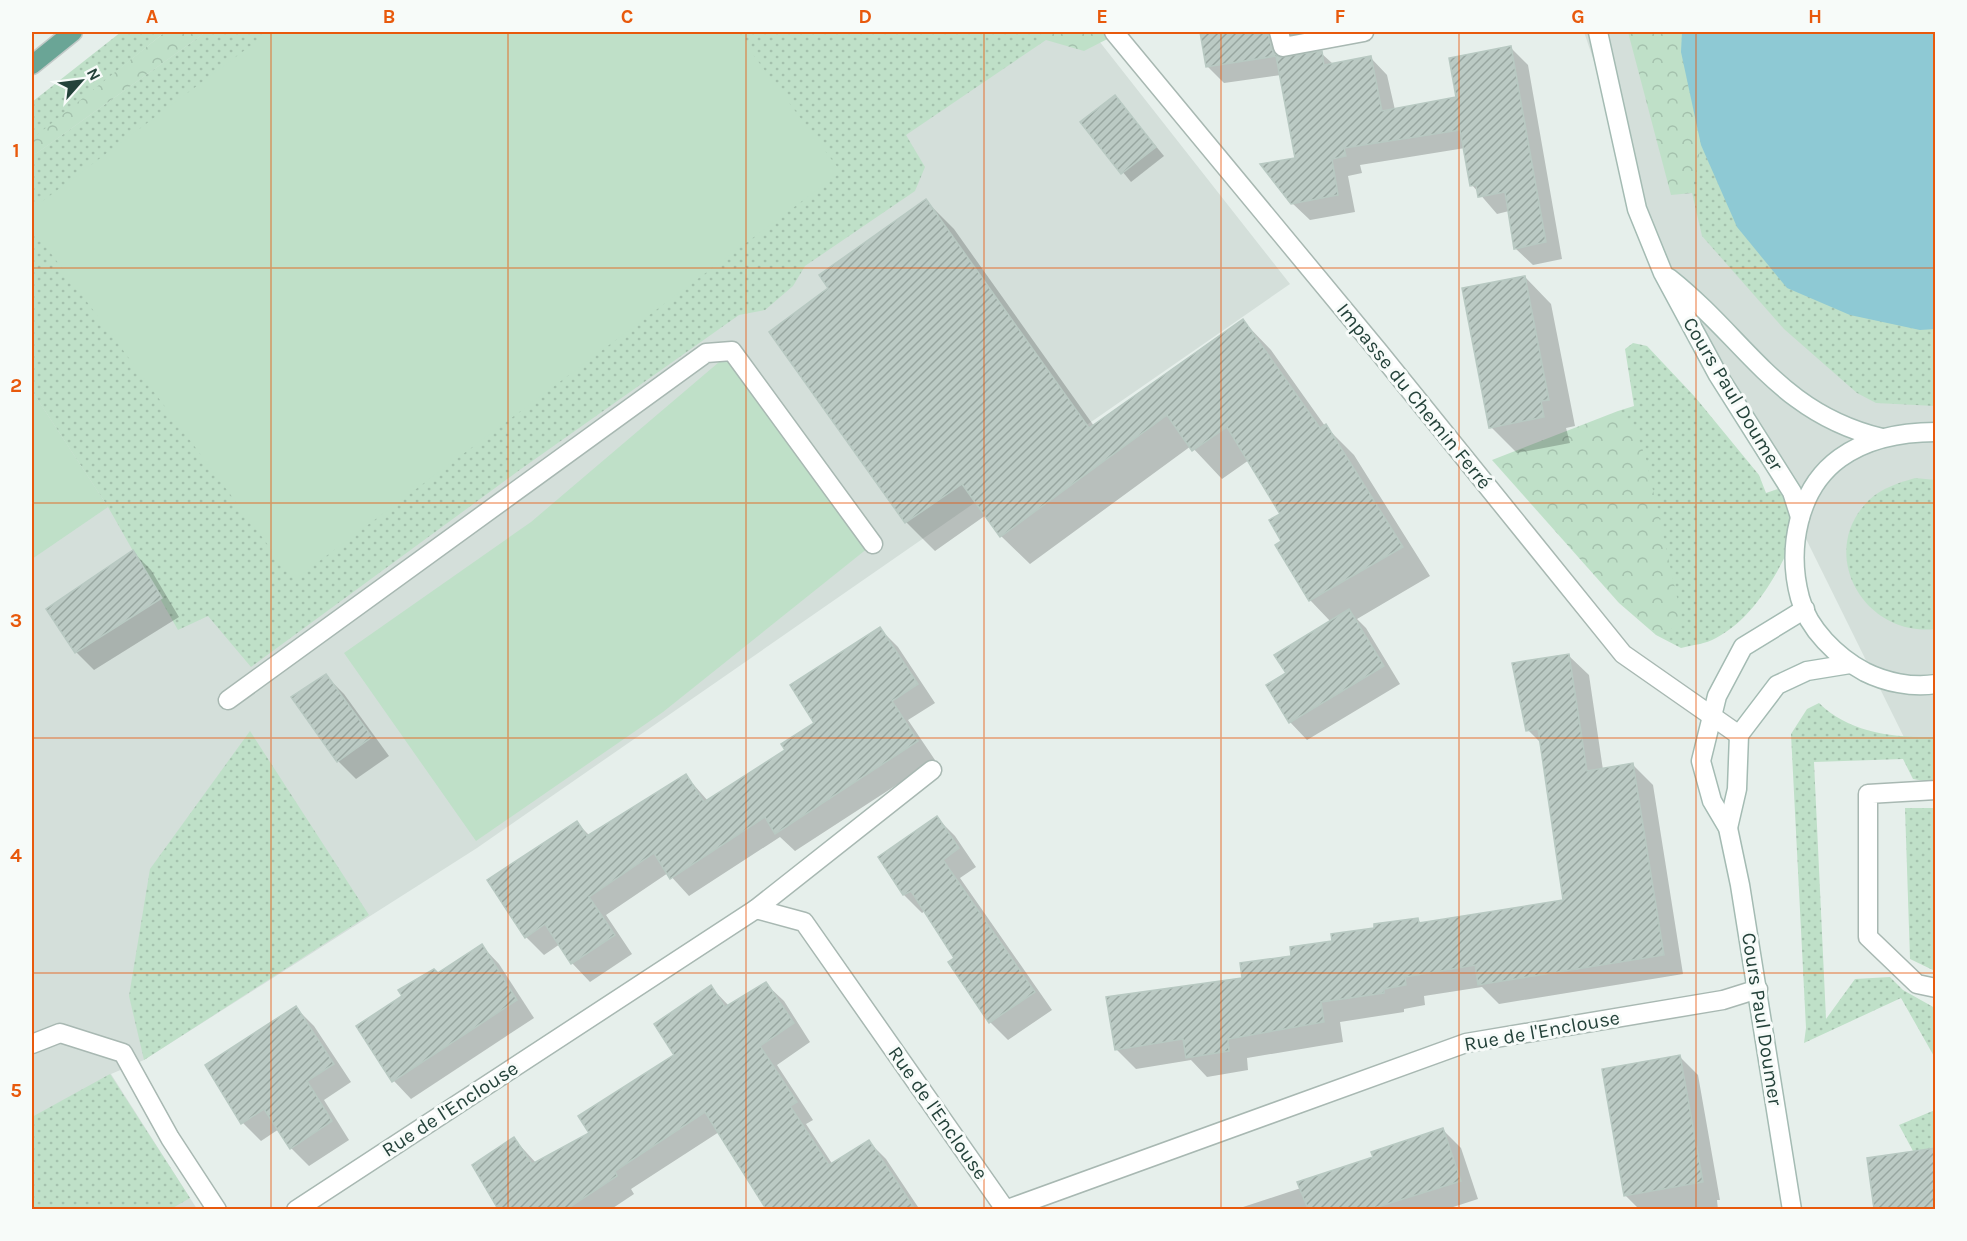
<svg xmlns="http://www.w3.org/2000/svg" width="1967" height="1241" font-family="Karla,sans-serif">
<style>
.built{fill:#d4dfda}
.grass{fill:url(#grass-dots)}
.forest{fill:url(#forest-crowns)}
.green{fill:#bfe0c8}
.water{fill:#8ec9d4}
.shadow{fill:#0003}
.building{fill:url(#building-hatch);stroke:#b8c9c2;stroke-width:1.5}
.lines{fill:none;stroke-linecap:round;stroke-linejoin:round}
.lane-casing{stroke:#a8b8b2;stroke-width:21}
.street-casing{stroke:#a8b8b2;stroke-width:21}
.secondary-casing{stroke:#a4bbb3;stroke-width:21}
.primary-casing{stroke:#c2cac8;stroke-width:21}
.lane{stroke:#fff;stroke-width:18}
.street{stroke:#fff;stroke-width:18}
.secondary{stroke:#fff;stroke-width:18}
.primary{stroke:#6aa596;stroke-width:18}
.grid{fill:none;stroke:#e8590c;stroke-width:1.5;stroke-opacity:0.55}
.labels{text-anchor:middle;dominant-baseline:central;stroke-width:6;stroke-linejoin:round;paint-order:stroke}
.street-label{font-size:20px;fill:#24423a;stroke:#f7fbf9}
.neatline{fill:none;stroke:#e8590c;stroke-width:2}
.grid-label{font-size:20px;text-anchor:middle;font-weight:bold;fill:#e8590c}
</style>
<defs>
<pattern id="grass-dots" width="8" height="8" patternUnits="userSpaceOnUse" patternTransform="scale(1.5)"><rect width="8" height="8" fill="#bfe0c8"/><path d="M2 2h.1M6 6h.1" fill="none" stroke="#a4c1ad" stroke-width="1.8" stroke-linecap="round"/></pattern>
<pattern id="forest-crowns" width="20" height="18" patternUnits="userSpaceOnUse" patternTransform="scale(1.5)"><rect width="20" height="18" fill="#bfe0c8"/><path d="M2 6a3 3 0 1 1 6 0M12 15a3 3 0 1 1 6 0" fill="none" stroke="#a4c1ad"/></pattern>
<pattern id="building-hatch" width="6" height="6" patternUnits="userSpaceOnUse" patternTransform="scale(1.5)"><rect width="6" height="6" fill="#bbcac4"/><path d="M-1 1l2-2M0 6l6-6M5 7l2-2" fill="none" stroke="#98a6a0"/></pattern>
</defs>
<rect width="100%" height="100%" fill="#e6efeb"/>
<g class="built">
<polygon points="171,32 1092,32 1290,284 477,848 144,1060 111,1074 197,1209 32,1209 32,151"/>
<polygon points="1584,32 1935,32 1935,800 1647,217"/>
</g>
<g class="grass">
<polygon points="121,32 165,32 32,141 32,102"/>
<polygon points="206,32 1040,32 1046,40 906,135 925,167 915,191 805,266 793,286 765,310 739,315 521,469 251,667 208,616 178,630 108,507 32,391 32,154 37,153"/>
<polygon points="1655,32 1935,32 1935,406 1876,403 1857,393 1784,329 1702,236"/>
<path d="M1633,343L1647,346L1695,397L1759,475L1766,493L1781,488L1798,529C1780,569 1757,616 1716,638C1706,644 1692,645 1681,648L1656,635L1618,411L1634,406L1625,349Z"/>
<path d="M1915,478L1936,480L1935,629C1863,637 1816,552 1869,500C1882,488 1898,483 1915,478Z"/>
<path d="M1819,703C1849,733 1895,738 1935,737V777L1930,782L1913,779L1903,759L1814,762L1826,1019L1855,979L1890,977L1903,990L1935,1008V1058L1901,998L1804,1043L1806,1028L1791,734L1807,709Z"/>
<polygon points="250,731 369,915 144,1060 129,996 150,869"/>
<polygon points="1905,808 1935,808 1935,971 1910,959"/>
<polygon points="110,1074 190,1198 171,1209 32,1209 32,1117"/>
<polygon points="1935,1110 1935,1148 1913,1151 1899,1125"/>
</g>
<g class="forest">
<polygon points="165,32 206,32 37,153 32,154 32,139"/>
<polygon points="1039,32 1121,32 1084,51 1046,40"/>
<polygon points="1628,32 1682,32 1681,52 1701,145 1692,193 1671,195"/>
<polygon points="1618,411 1634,426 1646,459 1683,624 1656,635 1619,603 1492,460"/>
</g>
<g class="green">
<polygon points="269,32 736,32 841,172 294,580 32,228 32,209"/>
<polygon points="732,351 873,544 663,712 476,841 344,653 531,522"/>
<polygon points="32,391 108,507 32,559"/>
</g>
<polygon class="water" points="1682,32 1935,32 1935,329 1920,330 1850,315 1787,288 1737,227 1701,145 1681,52"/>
<g class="shadow">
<polygon points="1202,32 1332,32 1285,52 1287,59 1321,53 1333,64 1370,57 1387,75 1395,110 1458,98 1511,48 1528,65 1562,259 1533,265 1515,248 1509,211 1497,214 1472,185 1465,148 1360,165 1362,173 1348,176 1355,212 1310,220 1292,203 1297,159 1281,75 1224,83 1207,66"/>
<polygon points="1115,97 1164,156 1131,182 1082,122"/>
<polygon points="926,201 954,229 1094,426 1243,321 1271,350 1325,426 1354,455 1430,576 1357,619 1366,628 1400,684 1307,740 1290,722 1288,673 1331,622 1310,600 1277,545 1282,542 1282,514 1249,460 1222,479 1191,446 1030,564 1001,536 986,515 935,551 906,522 771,332 830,289"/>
<polygon points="1525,277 1551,304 1575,426 1566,428 1570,443 1517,453 1491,427"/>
<polygon points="133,552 151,570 179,617 94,670 76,652 49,609"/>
<polygon points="880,629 898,647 935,703 908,720 935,760 795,851 780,837 689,896 668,873 606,915 632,954 590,982 572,963 560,944 544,955 526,937 577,823 590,836 686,776 708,801 787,750 816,724"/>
<polygon points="1569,656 1589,675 1603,770 1633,765 1653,785 1683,974 1499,1004 1482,987 1424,996 1425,1005 1404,1009 1404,1012 1340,1022 1343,1042 1247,1058 1248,1070 1207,1077 1191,1060 1136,1069 1116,1049 1243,980 1334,942 1417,919 1422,924 1564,902 1542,744 1528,730"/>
<polygon points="326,676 344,694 389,756 356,779 338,761"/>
<polygon points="937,818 955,836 976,867 960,878 1052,1010 1008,1040 990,1022 956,958 925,911 922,913 904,895 880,857"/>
<polygon points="482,946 499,964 534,1018 411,1099 394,1081 437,975"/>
<polygon points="766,984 784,1001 810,1042 777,1065 813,1120 806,1124 833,1165 868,1141 886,1159 920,1210 808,1210 795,1190 719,1132 631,1189 634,1194 610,1210 491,1210 497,1206 514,1139 537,1164 591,1133 676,1056 711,987 729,1006"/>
<polygon points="296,1008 314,1026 351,1082 324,1100 349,1140 309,1166 291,1148 279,1129 261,1141 243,1123"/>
<polygon points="1680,1057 1698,1075 1720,1200 1717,1200 1718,1210 1640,1210 1625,1195"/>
<polygon points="1443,1130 1461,1148 1478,1199 1444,1210 1234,1210 1301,1188"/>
<polygon points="1935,1150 1936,1210 1876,1210 1868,1160"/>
</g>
<g class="building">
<polygon points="1200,32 1268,32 1272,50 1279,57 1322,51 1324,65 1371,56 1382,111 1456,97 1449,58 1511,46 1546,242 1514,249 1505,192 1478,197 1476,185 1470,186 1460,130 1344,148 1346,156 1332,159 1338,195 1291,204 1260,164 1295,158 1276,56 1206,67"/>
<polygon points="1115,95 1156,147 1121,174 1080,122"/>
<polygon points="926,199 1089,428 1243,319 1320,428 1326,424 1403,547 1309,601 1275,545 1281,541 1269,520 1280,514 1227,427 1192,451 1167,415 1000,537 962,484 905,523 769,332 828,288 819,275"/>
<polygon points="1525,276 1549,400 1541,401 1544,417 1489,428 1462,288"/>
<polygon points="133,550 162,598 75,653 46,609"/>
<polygon points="1349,609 1384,666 1289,723 1266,685 1286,673 1274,655"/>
<polygon points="880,627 918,684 892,701 918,741 775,834 765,817 670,879 654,853 589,897 615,935 571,964 545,924 525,938 487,880 577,821 587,836 686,774 704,802 785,750 781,744 814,723 790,685"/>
<polygon points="1569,654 1587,771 1633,763 1664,955 1478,985 1475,965 1405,977 1406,985 1384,989 1384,993 1321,1002 1324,1022 1228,1039 1229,1051 1186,1058 1183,1039 1115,1050 1106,997 1242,978 1240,963 1291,956 1290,947 1332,941 1331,934 1374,928 1374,924 1418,918 1419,923 1563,900 1538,729 1526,731 1512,663"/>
<polygon points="326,674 372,737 337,762 291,697"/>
<polygon points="937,816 959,848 943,860 1035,992 989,1023 948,962 954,958 911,891 903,895 878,857"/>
<polygon points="482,944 517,1000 392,1082 356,1026 402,996 398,990 434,969 438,973"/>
<polygon points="766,982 794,1023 760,1046 797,1102 790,1106 829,1165 869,1140 915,1209 766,1209 705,1112 615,1171 617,1176 567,1209 498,1209 472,1165 514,1137 532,1164 589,1133 578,1116 674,1055 654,1024 711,985 725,1007"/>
<polygon points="296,1006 334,1064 307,1081 332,1121 290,1149 264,1109 241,1124 205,1065"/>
<polygon points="1680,1055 1703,1182 1624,1196 1602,1069"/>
<polygon points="1443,1128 1461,1181 1371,1209 1308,1209 1297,1182 1373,1157 1371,1152"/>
<polygon points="1935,1148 1935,1209 1874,1209 1867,1158"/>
</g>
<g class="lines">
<g class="lane-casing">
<g id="lane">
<polyline points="1279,32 1283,47 1364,32"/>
<polyline points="228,700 706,353 732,351 873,544"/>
<polyline points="1936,790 1868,794 1868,937 1917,984 1936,988"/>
<polyline points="756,909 932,770"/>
</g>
</g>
<g class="street-casing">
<g id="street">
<polyline points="1114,32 1379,352 1623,654 1739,735"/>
<polyline points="32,1044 60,1033 123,1053 170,1138 217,1210"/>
<polyline points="296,1210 756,909 804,922 1005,1209"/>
<polyline points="1005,1210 1466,1043 1723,1000 1758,989"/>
</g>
</g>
<g class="secondary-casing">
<g id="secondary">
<polyline points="1598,32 1637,209 1663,273 1718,375 1792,492 1800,517"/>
<path d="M1669,278C1746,339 1778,413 1882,438"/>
<path d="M1936,432C1902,432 1868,438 1840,458C1797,489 1787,550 1800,598C1808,629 1837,657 1865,672C1885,682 1912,688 1936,684"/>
<polyline points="1728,828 1737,789 1739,735 1777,685 1807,671 1850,664"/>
<polyline points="1792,1210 1740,885 1728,828 1712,801 1701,761 1717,696 1743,647 1805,609"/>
</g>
</g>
<g class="primary-casing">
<polyline id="primary" points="32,65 73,32"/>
</g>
<use href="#lane" class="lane"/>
<use href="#street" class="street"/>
<use href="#secondary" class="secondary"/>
<use href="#primary" class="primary"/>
</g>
<path class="grid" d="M271,32V1210M508,32V1210M746,32V1210M984,32V1210M1221,32V1210M1459,32V1210M1696,32V1210M32,268H1936M32,503H1936M32,738H1936M32,973H1936"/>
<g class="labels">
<g class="street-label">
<text transform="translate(1733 394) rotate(59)">Cours Paul Doumer</text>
<text transform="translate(1414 396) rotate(51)">Impasse du Chemin Ferré</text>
<text transform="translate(1762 1019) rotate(81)">Cours Paul Doumer</text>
<text transform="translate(1542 1031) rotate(-10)">Rue de l'Enclouse</text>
<text transform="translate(450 1109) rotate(-33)">Rue de l'Enclouse</text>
<text transform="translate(938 1113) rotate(55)">Rue de l'Enclouse</text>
</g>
</g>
<rect width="1967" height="1241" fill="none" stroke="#f7fbf9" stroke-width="66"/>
<g transform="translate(81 81) rotate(62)" stroke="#f7fbf9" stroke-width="4.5" paint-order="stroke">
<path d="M0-4.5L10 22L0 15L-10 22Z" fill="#24423a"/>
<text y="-9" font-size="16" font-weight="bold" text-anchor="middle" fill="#24423a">N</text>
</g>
<rect x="33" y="33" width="1901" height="1175" class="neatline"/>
<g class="grid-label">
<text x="152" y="23">A</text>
<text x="389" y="23">B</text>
<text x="627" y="23">C</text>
<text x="865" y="23">D</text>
<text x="1102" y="23">E</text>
<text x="1340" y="23">F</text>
<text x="1578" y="23">G</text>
<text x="1815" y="23">H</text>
<text x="16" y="157">1</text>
<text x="16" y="392">2</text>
<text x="16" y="627">3</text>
<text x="16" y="862">4</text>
<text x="16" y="1097">5</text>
</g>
</svg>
